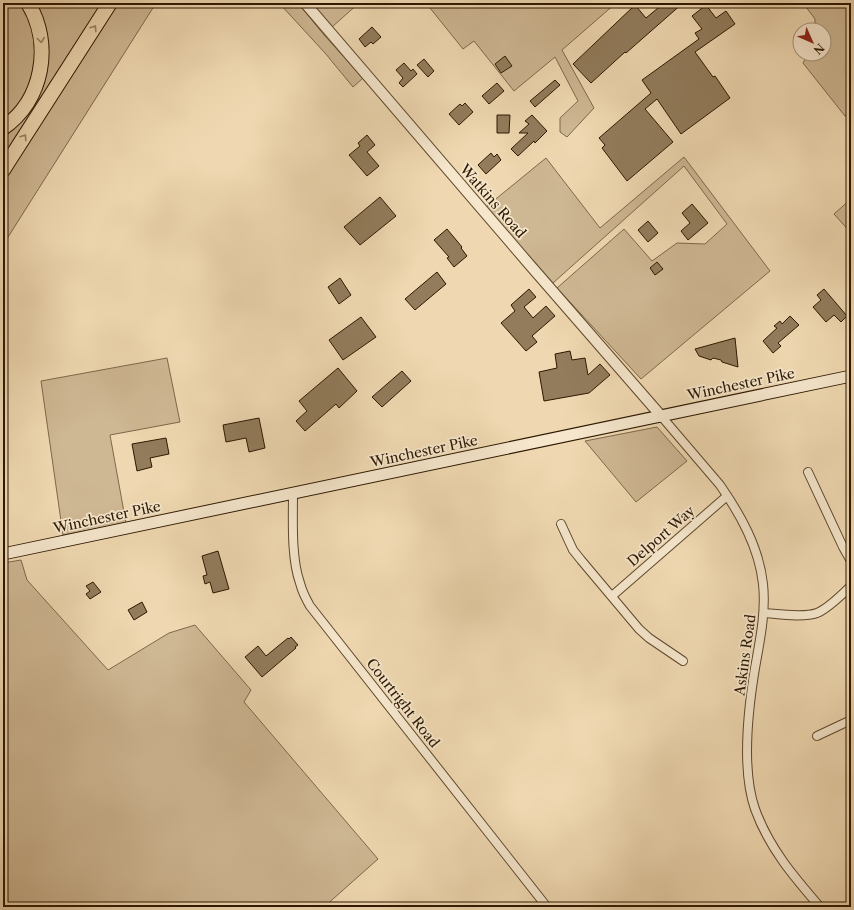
<svg xmlns="http://www.w3.org/2000/svg" width="854" height="910" font-family="'Libre Caslon Text',serif">
<style>
.green{fill:#ceb793;stroke:#7e684a}
.building{fill:#927c5c;stroke:#2d1800}
.lines{fill:none;stroke-linecap:round;stroke-linejoin:round}
.minor-casing{stroke:#5e482c;stroke-width:10}
.tertiary-casing{stroke:#5e482c;stroke-width:12}
.secondary-casing{stroke:#2d1800;stroke-width:13}
.motorway-casing{stroke:#2d1800;stroke-width:16}
.minor{stroke:#f5e6cc;stroke-width:8}
.tertiary{stroke:#f5e6cc;stroke-width:10}
.secondary{stroke:#f5e6cc;stroke-width:11}
.motorway{stroke:#efd8b1;stroke-width:14}
.oneway{stroke:#988261}
.labels{text-anchor:middle;dominant-baseline:central;stroke-width:3.5;stroke-linejoin:round;paint-order:stroke}
.street-label{font-size:14px;fill:#2d1800;stroke:#f5e6cc}
</style>
<rect width="100%" height="100%" fill="#efd8b1"/>
<filter id="stains"><feTurbulence type="fractalNoise" baseFrequency=".005" numOctaves="4"/><feColorMatrix values="0 0 0 0 .2 0 0 0 0 .09 0 0 0 0 .02 0 0 0 .5 -.17"/></filter>
<radialGradient id="worn" r=".72"><stop offset=".6" stop-color="#630" stop-opacity="0"/><stop offset="1" stop-color="#630" stop-opacity=".3"/></radialGradient>
<g class="green">
<polygon points="3,3 22,3 35,32 36,67 27,91 15,110 3,122"/>
<path d="M33,3H107L3,163V134C26,113 40,102 46,69C48,61 49,52 47,44C44,30 38,17 33,3Z"/>
<polygon points="117,3 156,3 3,245 3,179"/>
<polygon points="279,3 298,3 324,35 363,78 353,87 325,53"/>
<polygon points="312,3 359,3 332,27"/>
<polygon points="426,3 616,3 562,50 594,108 567,137 560,132 560,118 578,101 555,57 514,91 474,41 463,49"/>
<polygon points="803,3 851,3 851,117 845,116 803,63 808,54 824,54 824,30 815,30 815,19"/>
<polygon points="684,157 770,271 641,379 557,288 624,229 652,261 677,243 705,244 727,224 684,166 553,283 486,207 546,158 600,228"/>
<polygon points="851,199 851,233 834,214"/>
<polygon points="167,358 180,422 110,435 126,523 63,535 41,381"/>
<polygon points="657,427 687,461 636,502 585,441"/>
<polygon points="21,560 27,580 108,670 169,633 195,625 251,690 244,702 378,859 324,907 3,907 3,563"/>
</g>
<g class="building">
<polygon points="664,3 683,3 626,53 625,52 591,83 573,64 635,5 646,18"/>
<polygon points="706,5 716,18 726,11 735,24 695,52 713,77 715,76 730,98 681,134 657,99 645,109 673,142 627,181 602,148 605,145 599,138 651,93 642,80 699,39 695,33 702,29 692,16"/>
<polygon points="372,27 381,37 373,44 371,42 365,47 359,39"/>
<polygon points="505,56 512,66 501,73 495,64"/>
<polygon points="424,59 434,71 428,77 417,65"/>
<polygon points="404,63 411,71 413,69 417,74 403,87 399,83 403,78 396,70"/>
<polygon points="555,80 560,85 535,107 530,101"/>
<polygon points="497,83 504,91 489,104 482,96"/>
<polygon points="465,103 473,112 459,125 449,114 460,104 462,106"/>
<polygon points="497,115 510,115 509,133 497,133"/>
<polygon points="532,115 547,131 535,143 534,141 518,156 511,149 528,133 519,133 529,124 525,121"/>
<polygon points="367,135 375,145 367,152 379,166 367,176 349,155 360,146 358,143"/>
<polygon points="491,153 494,157 497,154 501,160 486,174 478,165"/>
<polygon points="380,197 396,216 360,245 344,227"/>
<polygon points="692,204 708,223 688,240 681,231 690,223 682,213"/>
<polygon points="648,221 658,233 648,242 638,230"/>
<polygon points="447,229 462,247 461,248 467,256 454,267 447,258 449,257 434,240"/>
<polygon points="657,262 663,269 655,275 650,268"/>
<polygon points="437,272 446,284 415,310 405,299"/>
<polygon points="340,278 351,295 339,304 328,287"/>
<polygon points="529,289 536,297 524,307 533,318 546,306 555,316 532,336 537,342 526,351 501,323 515,311 511,305"/>
<polygon points="824,289 847,316 841,322 834,315 826,322 813,307 821,300 817,295"/>
<polygon points="790,316 799,325 778,343 781,346 773,353 763,341 777,328 774,326 780,321 782,324"/>
<polygon points="361,317 376,337 343,360 329,340"/>
<polygon points="735,338 738,367 722,362 721,360 713,358 711,360 699,356 695,349"/>
<polygon points="570,351 572,360 585,358 588,375 600,364 610,375 589,393 544,401 539,372 557,368 555,354"/>
<polygon points="338,368 357,391 339,408 336,404 305,431 296,421 307,411 299,401"/>
<polygon points="402,371 411,381 382,407 372,397"/>
<polygon points="259,418 265,448 249,452 246,438 226,442 223,425"/>
<polygon points="166,438 169,454 150,458 152,467 137,471 132,444"/>
<polygon points="218,551 229,589 213,593 210,582 205,584 203,576 207,575 202,556"/>
<polygon points="93,582 101,592 90,599 86,594 90,591 86,586"/>
<polygon points="142,602 147,612 134,620 128,610"/>
<polygon points="291,637 298,645 295,647 296,648 262,677 245,657 258,646 266,656 288,638 289,639"/>
</g>
<g class="lines">
<g class="minor-casing">
<g id="minor">
<path d="M662,417L720,485C740,514 759,547 763,584C766,612 760,640 755,668C748,710 741,769 755,809C769,848 794,877 820,907"/>
<polyline points="808,472 843,547 851,561"/>
<path d="M293,493C293,520 291,558 300,583C302,591 306,599 310,606L547,907"/>
<polyline points="561,524 573,550 581,560 639,629 649,638 683,661"/>
<polyline points="612,596 727,496"/>
<path d="M764,613C778,614 803,618 817,613C829,608 841,595 851,586"/>
<polyline points="817,736 851,720"/>
</g>
</g>
<g class="tertiary-casing">
<polyline id="tertiary" points="305,3 529,264 662,417"/>
</g>
<g class="secondary-casing">
<polyline id="secondary" points="3,554 851,376"/>
</g>
<g class="motorway-casing">
<g id="motorway">
<path d="M3,128C43,101 53,44 28,3"/>
<polyline points="3,170 110,3"/>
</g>
</g>
<use href="#minor" class="minor"/>
<use href="#tertiary" class="tertiary"/>
<use href="#secondary" class="secondary"/>
<use href="#motorway" class="motorway"/>
</g>
<defs><path id="oneway-chevron" d="M-2-3.5L2.5 0L-2 3.5" fill="none" stroke-width="1.6" stroke-linecap="round" stroke-linejoin="round"/></defs>
<g class="oneway">
<use href="#oneway-chevron" transform="translate(94 28) rotate(-57)"/>
<use href="#oneway-chevron" transform="translate(41 40) rotate(82)"/>
<use href="#oneway-chevron" transform="translate(24 137) rotate(-57)"/>
</g>
<g class="labels">
<g class="street-label">
<text transform="translate(493 201) rotate(49)">Watkins Road</text>
<text transform="translate(741 384) rotate(-12)">Winchester Pike</text>
<text transform="translate(424 451) rotate(-12)">Winchester Pike</text>
<text transform="translate(107 517) rotate(-12)">Winchester Pike</text>
<text transform="translate(661 536) rotate(-41)">Delport Way</text>
<text transform="translate(745 655) rotate(-82)">Askins Road</text>
<text transform="translate(403 703) rotate(52)">Courtright Road</text>
</g>
</g>
<rect width="854" height="910" fill="none" stroke="#efd8b1" stroke-width="16"/>
<rect x="4" y="4" width="846" height="902" fill="none" stroke="#2d1800" stroke-width="2"/>
<rect x="8" y="8" width="838" height="894" fill="none" stroke="#2d1800"/>
<g transform="translate(812 42) rotate(135)"><circle r="19" fill="#f5e6cc" stroke="#a5947a"/>
<path d="M0-3L7 15L0 10L-7 15Z" fill="#8f2418"/>
<text y="-6" font-size="11" font-weight="bold" text-anchor="middle" fill="#2d1800">N</text>
</g>
<rect width="100%" height="100%" filter="url(#stains)"/>
<rect width="100%" height="100%" fill="url(#worn)"/>
</svg>
